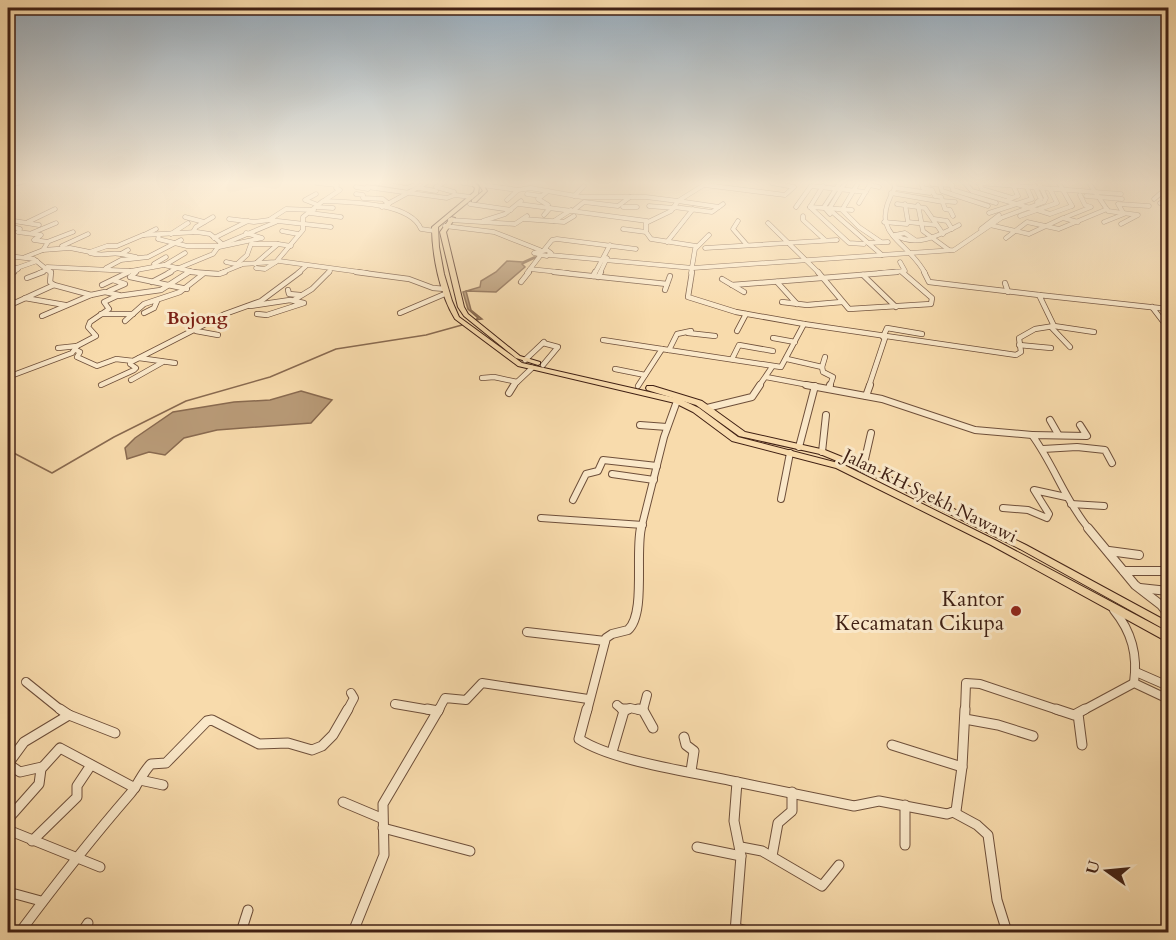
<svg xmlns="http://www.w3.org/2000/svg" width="1176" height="940" font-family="Cardo,serif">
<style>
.water{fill:#b99b78;stroke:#896a50;stroke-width:1.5}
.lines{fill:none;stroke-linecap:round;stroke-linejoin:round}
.stream{stroke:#896a50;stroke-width:1.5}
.minor-far4-casing{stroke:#6e4f3a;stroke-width:5}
.minor-far3-casing{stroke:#6e4f3a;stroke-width:6}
.minor-far2-casing{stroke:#6e4f3a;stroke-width:8}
.minor-far1-casing{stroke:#6e4f3a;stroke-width:10}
.minor-casing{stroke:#6e4f3a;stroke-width:11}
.major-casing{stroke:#402014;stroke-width:2}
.highway-casing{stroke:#402014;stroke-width:2}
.minor-far4{stroke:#fae8c9;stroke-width:4}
.minor-far3{stroke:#fae8c9;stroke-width:4.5}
.minor-far2{stroke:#fae8c9;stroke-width:6}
.minor-far1{stroke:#fae8c9;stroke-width:8}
.minor{stroke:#fae8c9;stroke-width:9}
.major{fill:#f8dbac;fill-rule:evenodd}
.highway{fill:#f8dbac;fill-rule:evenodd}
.poi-dot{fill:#8f2418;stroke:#fae8c9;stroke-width:2}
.labels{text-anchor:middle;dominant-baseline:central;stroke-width:6;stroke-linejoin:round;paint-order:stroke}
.far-quarter-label{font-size:18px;font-weight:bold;fill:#7a1f14;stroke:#fae8c9}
.street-label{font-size:18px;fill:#402014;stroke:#fae8c9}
.near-poi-label{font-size:21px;fill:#402014;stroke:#fae8c9;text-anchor:end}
</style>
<rect width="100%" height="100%" fill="#f8dbac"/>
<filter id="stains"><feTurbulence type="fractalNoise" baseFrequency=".00333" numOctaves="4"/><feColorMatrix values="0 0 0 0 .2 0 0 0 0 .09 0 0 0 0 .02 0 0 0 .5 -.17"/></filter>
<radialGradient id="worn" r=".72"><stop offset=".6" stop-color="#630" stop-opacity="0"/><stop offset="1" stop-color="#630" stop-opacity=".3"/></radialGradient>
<g class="water">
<polygon points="534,257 537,257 522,264 525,267 496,292 466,291 471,310 482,319 475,320 478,318 468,309 463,292 480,287 481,281 496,272 507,261 523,262"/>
<polygon points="301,391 332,400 311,423 217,430 184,438 165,455 149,452 127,459 125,448 135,438 173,412 234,402 270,400"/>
</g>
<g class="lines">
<polyline class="stream" points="8,450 52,473 114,437 186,401 270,377 336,349 426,335 462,325"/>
<g class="minor-far4-casing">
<g id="minor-far4">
<polyline points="317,183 337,185 336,188 340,190 325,200"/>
<polyline points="377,183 407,188 417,184"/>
<polyline points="443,183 436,187 454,192"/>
<polyline points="463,183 472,184"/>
<polyline points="845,183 829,209 882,255"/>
<polyline points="858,183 842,210 859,227 881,242"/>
<path d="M894,183L895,188C867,235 906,238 925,273"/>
<polyline points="921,183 923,188 932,190 935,196 941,197 945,209 950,210 953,216"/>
<polyline points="951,183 953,190 996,203"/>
<polyline points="965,183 972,191 1037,210 1057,203 1050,189"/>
<polyline points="978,183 1121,194"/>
<polyline points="979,183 982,189 1012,198"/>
<polyline points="1033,183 1041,199 1037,202"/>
<polyline points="1059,183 1072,206"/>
<polyline points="1089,183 1106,208"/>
<polyline points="932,184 952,185"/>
<polyline points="940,184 942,191 988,206"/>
<polyline points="482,185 518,190 530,188 582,197 646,197 678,201 707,183"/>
<polyline points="705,185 785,195 794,187 772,183"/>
<polyline points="870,185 879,187"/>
<polyline points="356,187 368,189"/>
<polyline points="367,187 447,198 455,195 471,197"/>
<polyline points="418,188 436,191"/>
<polyline points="895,188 930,193"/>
<polyline points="548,191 538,199 548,205"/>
<polyline points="891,193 943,202"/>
<polyline points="316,194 305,200 318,205"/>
<polyline points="356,194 363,195 363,198 383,199 389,204"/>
<polyline points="527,194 541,196"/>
<polyline points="574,196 584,186"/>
<polyline points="1086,196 1122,199"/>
<polyline points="1009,199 1018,196 1012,183"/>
<polyline points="1154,199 1168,187"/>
<polyline points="507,200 518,190"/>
<polyline points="942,201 955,202"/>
<polyline points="859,203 871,183"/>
<polyline points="1160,203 1168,200"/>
<polyline points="470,204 511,210"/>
<polyline points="519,204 647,221"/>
<polyline points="897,204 925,208 943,234"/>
<polyline points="905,204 908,222 936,225"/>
<polyline points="918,205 923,231 949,250"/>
<polyline points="649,206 674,208"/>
<polyline points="317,207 333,208"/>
<polyline points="382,207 426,183"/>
<polyline points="623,207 637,207"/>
<polyline points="674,207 712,212 723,204"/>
<polyline points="796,207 811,186 866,192"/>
<polyline points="810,207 849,243 864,244"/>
<polyline points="810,207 852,210"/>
<polyline points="810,207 823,186"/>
<polyline points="314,210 286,209 269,220 331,227"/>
<polyline points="574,210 584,202 618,206 630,197"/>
<polyline points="1108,211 1138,215 1121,224"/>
<polyline points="310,213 341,217"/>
<polyline points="989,213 1032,199 1027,188"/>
<polyline points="830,214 824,207 840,183"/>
<polyline points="544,215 550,208"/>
<polyline points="803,216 803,220 825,240"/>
<polyline points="1020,216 1037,210 1050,214 1072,206"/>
<polyline points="185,217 204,222"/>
<polyline points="1066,217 1091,207 1085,205 1080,195"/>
<polyline points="229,219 254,222 269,220"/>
<polyline points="524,219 564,222 574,216"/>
<polyline points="934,219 947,221 952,229"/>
<polyline points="8,220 39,225"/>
<polyline points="450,220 515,224 527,216"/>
<polyline points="483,221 505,214 521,201"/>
<polyline points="554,221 571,210"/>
<polyline points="738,221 733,229 747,245"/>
<polyline points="28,222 55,209"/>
<polyline points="884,222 907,224"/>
<polyline points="1104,222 1124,214 1118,204 1149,206"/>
<polyline points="768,223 819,273"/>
<polyline points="990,225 1029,234 1063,218 1078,222"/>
<polyline points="445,226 494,232 540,250"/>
<polyline points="13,227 20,229 18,232 41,235 34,240 48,242 43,250 25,257"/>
<polyline points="623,229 646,232"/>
<polyline points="981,229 999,215"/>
<polyline points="282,231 298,234"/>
<polyline points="193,232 196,227 213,217"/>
<polyline points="32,233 56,223"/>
<polyline points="171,234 188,223"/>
<polyline points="144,235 156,229"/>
<polyline points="159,235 158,239 187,246 220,246"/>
<path d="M895,235C917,248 939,235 959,225"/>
<polyline points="895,235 905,233 915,240"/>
<polyline points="214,238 248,221"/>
<polyline points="1006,238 1027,222 1059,229 1107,209"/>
<polyline points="47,242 73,232"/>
<polyline points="667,242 693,209"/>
<polyline points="868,243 888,242"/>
<polyline points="221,245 276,222"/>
<polyline points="62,246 88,234"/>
<polyline points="696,246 651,239 646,232 646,223 671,211 678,201 719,207"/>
<polyline points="219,247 262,238 246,233"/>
<polyline points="705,248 837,240"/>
<polyline points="43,250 70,248 90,252 107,246 117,246 143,235 197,232 210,234 221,243 213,254 179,268"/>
<polyline points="128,250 121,254 136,257"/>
<polyline points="544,250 552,240 557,239 636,249"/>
<polygon points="547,250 551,253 547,256 534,253"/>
<path d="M90,253C105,257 108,252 121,254"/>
<polyline points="550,255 693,268 954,250 1001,218 1044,202 1046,198 1039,183"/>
<polyline points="8,256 34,259 51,273"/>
<polyline points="279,261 367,273"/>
<polyline points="226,262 240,265"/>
<polyline points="154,264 166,257"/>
<polyline points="237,264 247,255 251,244 278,244"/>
<polyline points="255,264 278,244 291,246"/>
<polyline points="165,265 185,253"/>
<polyline points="8,267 17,268 37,261"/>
<polyline points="47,267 131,271 164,265 199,273"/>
<polyline points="106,268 121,260 148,257 181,240"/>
<polyline points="256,268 265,269 276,262"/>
<polyline points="530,269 568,273"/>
<polyline points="11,273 18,269"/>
<polyline points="39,273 49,269"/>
<polyline points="126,273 130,271"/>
<polyline points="134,273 138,270"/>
<polyline points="168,273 177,268"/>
<polyline points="187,273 190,271"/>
<path d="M221,273L243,264L276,262L303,230V217L323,201C349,202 410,202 421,229L435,231"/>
<polyline points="298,273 306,266"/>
<polyline points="328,273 330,271"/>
<polyline points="527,273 540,256"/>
<polyline points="595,273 610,245"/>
<polyline points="600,273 607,258"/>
<polyline points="691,273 695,249 709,235"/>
<polyline points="879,273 905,271 900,262"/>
</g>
</g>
<g class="minor-far3-casing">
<g id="minor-far3">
<polyline points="136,272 130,277 187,289"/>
<polyline points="191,272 219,274 225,272"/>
<polyline points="356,272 409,279 433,288 446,289"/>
<polyline points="554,272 667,284"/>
<polyline points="692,272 688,297 736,312 804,324"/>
<polyline points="818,272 849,309 931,304 932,298 902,272"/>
<polyline points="924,272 929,282 1039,295"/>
<polyline points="8,275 14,272"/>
<polyline points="863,275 896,307"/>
<polyline points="593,276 595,272"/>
<polyline points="598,277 601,272"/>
<polyline points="27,278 43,272"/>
<polyline points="722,279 744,292"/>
<polyline points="152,282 171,272"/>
<polyline points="521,282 529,272"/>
<polyline points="777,282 797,304"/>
<polyline points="1005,283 1008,292"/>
<polyline points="102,285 129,272"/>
<polyline points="732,285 897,272"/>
<polyline points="288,290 289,294 300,295"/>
<polyline points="665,290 670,276"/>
<polyline points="109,291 125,284 113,280"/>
<polyline points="118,296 161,290 189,272"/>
<polyline points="25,298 65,305"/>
<polyline points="294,300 312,289 329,272"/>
<polyline points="782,302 807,305 842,302"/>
<polyline points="8,306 54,285"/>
<polyline points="250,306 290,300 304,303 267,315 257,314"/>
<polyline points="1152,307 1165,324"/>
<polyline points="144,313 154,308 157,301"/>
<polyline points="400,313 447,293"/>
<polyline points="101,314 133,314"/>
<polyline points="42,316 91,295"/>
<polyline points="125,321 144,304 180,292 203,274"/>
<polyline points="1054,326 1094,332"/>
<polyline points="1052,328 1070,347"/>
<polyline points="196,331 218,335"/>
<polyline points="737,331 746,314"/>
<polyline points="688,333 715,336"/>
<polyline points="883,337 887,328 922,334"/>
<polyline points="773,338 795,342"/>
<polyline points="603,340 662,349"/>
<polyline points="543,343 558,347 543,365"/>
<polyline points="1019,345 1051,348"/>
<polyline points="58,348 77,346"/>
<polyline points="76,350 80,352 77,357 97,366 116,359 133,361 225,314 261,301 300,272"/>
<polyline points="669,350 677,334 691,331"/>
<polyline points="139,358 175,363"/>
<polyline points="732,359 739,345 773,351"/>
<polyline points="787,359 822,367 823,372 833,377 830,386"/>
<polyline points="525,360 544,342"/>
<polyline points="822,367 825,357"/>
<polyline points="615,369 645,375"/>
<polyline points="8,377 72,353 77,346 96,336 88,327 90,322 109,309 104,302 119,295 105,292 91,295 54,285 50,282 51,272"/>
<polyline points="766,377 814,386"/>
<polyline points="482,378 494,377 517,382"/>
<polyline points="131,380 163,362"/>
<polyline points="101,385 134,370 136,368 130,364 131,361"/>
<polyline points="513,386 532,368"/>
<polyline points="638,386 662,349 781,367 804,324 1016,355 1021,352 1019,338 1035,329 1054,326 1039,295 1168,309"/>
<polyline points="759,386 772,367"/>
<polyline points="869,386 885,338"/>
</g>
</g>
<g class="minor-far2-casing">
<g id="minor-far2">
<polyline points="806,385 882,399 975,430 1032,435"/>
<polyline points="829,389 830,385"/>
<polyline points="509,393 514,385"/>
<polyline points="866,396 870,385"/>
<polyline points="707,408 752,397 760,385"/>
<polyline points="1050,420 1058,434"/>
<polyline points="640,425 667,427"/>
<path d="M1080,425L1087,436L1032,435C1054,465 1065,500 1089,529"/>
<polyline points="799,447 815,386"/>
<polyline points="1043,449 1077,447 1105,450 1112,463"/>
<polyline points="822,452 826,415"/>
<polyline points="863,468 871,433"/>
<polyline points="612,474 654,480"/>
<polyline points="781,499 790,453"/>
<polyline points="573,500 586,474 598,471 603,460 657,466"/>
<polyline points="1071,504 1104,506"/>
<polyline points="1003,508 1028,510 1047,518 1049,514 1034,490 1066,497"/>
<polyline points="541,518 643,525"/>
<polyline points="641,529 664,437 677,401"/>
</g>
</g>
<g class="minor-far1-casing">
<g id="minor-far1">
<polyline points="1088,528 1135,585 1161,605 1168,614"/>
<polyline points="1109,551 1139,555"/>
<polyline points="1124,571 1168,571"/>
<polyline points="1140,588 1168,591"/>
<path d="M1114,610C1132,632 1138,655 1134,683"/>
<polyline points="527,632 605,641"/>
<polyline points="1136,672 1168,686"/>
<polyline points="26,682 62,711"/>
<polyline points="395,704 436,711"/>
<polyline points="617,705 624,711"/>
<polyline points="643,710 647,695"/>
<polyline points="347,711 354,698 351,693"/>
<polyline points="438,711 445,698 466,700 482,683 588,699"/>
<path d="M587,711L606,638L612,634L628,630C646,614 635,554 641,528"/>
<polyline points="625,711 630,708 643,711"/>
<polyline points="965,711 966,683 980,684 1061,711"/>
<polyline points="1082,711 1134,683 1168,699"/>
</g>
</g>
<g class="minor-casing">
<g id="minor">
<polyline points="427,709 438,711"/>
<path d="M587,709L579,739C614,762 694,772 737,782"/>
<polyline points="622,709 628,709"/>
<polyline points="638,709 643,710 653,728"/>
<polyline points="1056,709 1074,715 1085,709"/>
<polyline points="1078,714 1082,745"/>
<polyline points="69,715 115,733"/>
<polyline points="965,719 998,725 1033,736"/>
<polyline points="684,737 686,745 694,751 691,771"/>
<polyline points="892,745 962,767"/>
<polyline points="612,752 624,711"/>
<polyline points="8,764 24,742 69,715 60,709"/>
<polyline points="8,764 20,772 42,767"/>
<polyline points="140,780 163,785"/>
<polyline points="343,802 381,818"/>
<polyline points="905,805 905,845"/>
<polyline points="953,812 977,825 988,835 997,900 1007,932"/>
<polyline points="8,819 39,784 41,769 60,748 135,788"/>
<polyline points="383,828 470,851"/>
<polyline points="8,830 100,867"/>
<polyline points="32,841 77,797 77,786 91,765"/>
<polyline points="697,847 741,856"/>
<polyline points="741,847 762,851 822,886 839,865"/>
<polyline points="772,856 778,823 792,811 792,792"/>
<polyline points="8,892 41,901"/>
<polyline points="736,928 752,932"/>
<path d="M20,932C55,885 91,839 130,794C138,785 142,773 151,764L166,763L207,721L212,720L259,744L288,743L312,750L322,746L333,735L348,709"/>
<polyline points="82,932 88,923"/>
<polyline points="241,932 248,910"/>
<polyline points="353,932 384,855 383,804 439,709"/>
<polyline points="735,932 741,856 734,821 737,782 854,806 879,801 947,814 956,811 962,767 965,709"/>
</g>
</g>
<g class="major-casing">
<g id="major">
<path d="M470,183H475L479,187L478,194L438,227L439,247L444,274L452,301L459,317L522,363L680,399L699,408L738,437L842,464L997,541L1168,632V641L1164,640L991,545L836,468L732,441L693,412L675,403L518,366L455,319C440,295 432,255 432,227L474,192L475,188Z"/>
<polygon points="478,183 482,183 487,191 476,202 472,202 472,200 483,191"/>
<polygon points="451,217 455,218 446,232 464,307 468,314 520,356 540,362 540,364 538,365 516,358 464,316 458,307 440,232"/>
<polygon points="647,386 653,386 702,401 745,432 825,450 884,474 1026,545 1168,622 1168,630 1164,629 1020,549 878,478 820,454 739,436 696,405 647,390 646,388"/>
</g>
</g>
<g class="highway-casing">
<polygon id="highway" points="14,183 25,183 8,187 8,185"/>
</g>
<use href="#minor-far4" class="minor-far4"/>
<use href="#minor-far3" class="minor-far3"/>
<use href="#minor-far2" class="minor-far2"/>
<use href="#minor-far1" class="minor-far1"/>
<use href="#minor" class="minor"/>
<use href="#major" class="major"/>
<use href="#highway" class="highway"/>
</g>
<linearGradient id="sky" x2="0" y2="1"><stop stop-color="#95aabb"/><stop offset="0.58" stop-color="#fcefda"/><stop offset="1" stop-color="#fcefda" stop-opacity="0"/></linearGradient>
<rect width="1176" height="315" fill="url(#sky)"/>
<circle class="poi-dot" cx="1016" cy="611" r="6"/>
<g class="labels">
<g class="far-quarter-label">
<text x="197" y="318">Bojong</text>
</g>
<g class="street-label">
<text transform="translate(930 496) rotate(26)">Jalan KH Syekh Nawawi</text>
</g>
<g class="near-poi-label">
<text x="1004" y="599">Kantor<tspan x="1004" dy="24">Kecamatan Cikupa</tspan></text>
</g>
</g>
<rect width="1176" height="940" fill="none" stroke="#f8dbac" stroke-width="30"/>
<rect x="9" y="9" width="1158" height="922" fill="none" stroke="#402014" stroke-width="3"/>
<rect x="15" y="15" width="1146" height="910" fill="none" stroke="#402014" stroke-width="1.5"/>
<g transform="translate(1107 871) rotate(285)" stroke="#fae8c9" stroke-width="4.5" paint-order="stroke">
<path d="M0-4.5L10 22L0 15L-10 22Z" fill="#402014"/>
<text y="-9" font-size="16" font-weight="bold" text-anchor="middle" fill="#402014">U</text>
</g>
<rect width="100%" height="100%" filter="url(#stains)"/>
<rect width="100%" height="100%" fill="url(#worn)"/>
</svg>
